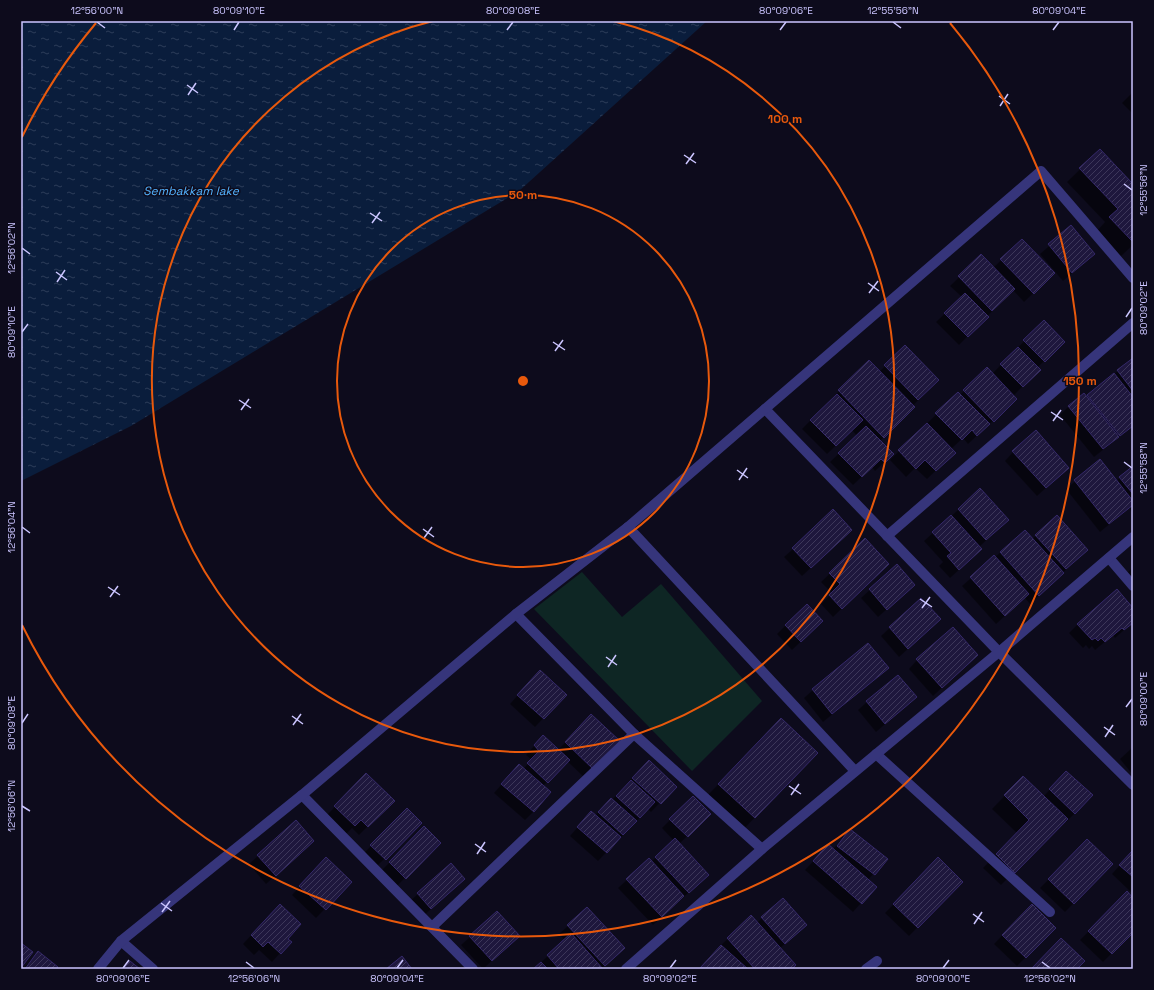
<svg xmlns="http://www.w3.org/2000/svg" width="1154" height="990" font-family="'Space Grotesk',sans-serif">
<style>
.green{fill:#0e2624}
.water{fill:url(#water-ripples)}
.shadow{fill:#0007}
.building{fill:url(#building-hatch);stroke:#342869}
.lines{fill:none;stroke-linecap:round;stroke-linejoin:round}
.street{stroke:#36357b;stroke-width:10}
.ticks{fill:none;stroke:#cbc5ff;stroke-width:1.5}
.ring{fill:none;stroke:#e8590c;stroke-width:2}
.labels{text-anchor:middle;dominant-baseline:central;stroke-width:3;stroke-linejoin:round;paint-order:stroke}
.water-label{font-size:12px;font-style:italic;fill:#53b3ff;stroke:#0d0b1c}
.centre{fill:#e8590c;stroke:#0d0b1c;stroke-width:2}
.ring-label{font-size:12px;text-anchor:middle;font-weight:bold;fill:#e8590c;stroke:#0d0b1c;stroke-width:3;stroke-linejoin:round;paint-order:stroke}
.neatline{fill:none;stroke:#cbc5ff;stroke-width:1.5}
.ticks-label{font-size:10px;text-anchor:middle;fill:#cbc5ff}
</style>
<defs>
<pattern id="water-ripples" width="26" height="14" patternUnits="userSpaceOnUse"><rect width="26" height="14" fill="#0a1d3c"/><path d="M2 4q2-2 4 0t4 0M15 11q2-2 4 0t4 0" fill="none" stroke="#2c3c59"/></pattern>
<pattern id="building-hatch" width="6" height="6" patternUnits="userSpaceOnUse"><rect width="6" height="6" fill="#1e173d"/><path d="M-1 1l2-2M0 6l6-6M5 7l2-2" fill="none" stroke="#3d375a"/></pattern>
</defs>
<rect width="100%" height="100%" fill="#0d0b1c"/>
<polygon class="green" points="582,572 622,617 661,584 762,701 692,771 534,609"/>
<polygon class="water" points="21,21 707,21 519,191 131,426 21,481"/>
<g class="shadow">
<polygon points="1133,92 1133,114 1122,103"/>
<polygon points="1100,150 1133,185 1133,245 1121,256 1097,231 1105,222 1067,182"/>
<polygon points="1071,227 1094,254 1063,281 1040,254"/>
<polygon points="1022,240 1054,273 1024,302 1013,290 959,345 936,322 962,297 950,286 981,256 993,268"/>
<polygon points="1044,321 1055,350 1037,368 1039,370 1013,396 1016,399 968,444 963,438 951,449 954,453 927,479 915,468 906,477 890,460 958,393 960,395 987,369 992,374"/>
<polygon points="905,347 937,380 880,441 893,454 875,471 872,467 853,485 830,462 857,436 852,430 827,454 802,429 869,361 879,372"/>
<polygon points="1133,359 1133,426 1094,457 1060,415 1069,406 1086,397"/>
<polygon points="1013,452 1059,476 1037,496 1005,461"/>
<polygon points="1100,460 1116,481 1133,467 1133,514 1129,508 1100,532 1066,489"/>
<polygon points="980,490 1008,520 979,547 981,549 972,558 950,578 939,566 943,562 924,541"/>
<polygon points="1025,531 1032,539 1036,536 1078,558 1030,604 1025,598 996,624 962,586"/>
<polygon points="842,539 802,576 784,557 793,549"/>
<polygon points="865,540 879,572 833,617 821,604 832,593 821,582"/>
<polygon points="896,566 914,585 878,617 861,598"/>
<polygon points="1133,567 1133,578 1128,572"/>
<polygon points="921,599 931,628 899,657 881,636"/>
<polygon points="1133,609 1133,622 1115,638 1113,635 1095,650 1092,646 1089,649 1086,645 1083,648 1069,633 1078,624"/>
<polygon points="786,625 813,630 792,650 777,634"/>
<polygon points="977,655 933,696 909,669 917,660"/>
<polygon points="879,676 823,722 804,698 813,690"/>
<polygon points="531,680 565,695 535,727 510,704"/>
<polygon points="916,697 876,732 858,710 867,702"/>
<polygon points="583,724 619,742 585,778 567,761 543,786 534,811 525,820 494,793 519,765 523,769 532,760 526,755 535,745 558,750"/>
<polygon points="768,733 816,753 742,831 706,797"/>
<polygon points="1133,747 1133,775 1120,759"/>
<polygon points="640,770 675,787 651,812 648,809 598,861 570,836 583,821 595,816 607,803 612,800"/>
<polygon points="366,775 393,801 359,835 352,828 346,834 327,815"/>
<polygon points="1023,777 1043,797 1058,781 1075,813 1066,822 1065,821 1001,885 983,868 1017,833 992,809"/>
<polygon points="693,797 710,814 679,844 699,883 653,925 618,888 627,880 651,862 674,841 662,828"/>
<polygon points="407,810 421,823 376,867 363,854"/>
<polygon points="296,822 304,850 266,884 249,864"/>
<polygon points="424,828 439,843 397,886 381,871"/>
<polygon points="850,831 886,859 868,880 861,903 853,912 805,870 820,854 833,849"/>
<polygon points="1087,841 1112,864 1065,912 1040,888"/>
<polygon points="1133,850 1133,892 1132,893 1112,874"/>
<polygon points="938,859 962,882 909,936 885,913"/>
<polygon points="318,867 351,882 316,918 292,895"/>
<polygon points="455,888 422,917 409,902 418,894"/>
<polygon points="1127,893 1133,899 1133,932 1103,962 1080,940"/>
<polygon points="1032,905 1055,928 1017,966 994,944"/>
<polygon points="271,914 290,942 272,962 259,950 254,955 243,944"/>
<polygon points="751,917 757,923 762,918 797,933 780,948 791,969 700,969 719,947"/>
<polygon points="568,926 615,956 601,969 534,969 565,940 559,934"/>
<polygon points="470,937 510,944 483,969 461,945"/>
<polygon points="38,953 55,969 23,969"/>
</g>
<g class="building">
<polygon points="1100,149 1133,184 1133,242 1109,217 1118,209 1079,168"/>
<polygon points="1071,225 1095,254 1072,273 1048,244"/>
<polygon points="1022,239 1055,273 1034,294 1000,259"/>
<polygon points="981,254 1015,289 992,311 958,276"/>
<polygon points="965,293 989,317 968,337 944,313"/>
<polygon points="1044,320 1065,342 1045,362 1023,340"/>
<polygon points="905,345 939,380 918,400 884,365"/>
<polygon points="1018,347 1041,370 1023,387 1000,364"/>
<polygon points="1133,358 1133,391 1117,370"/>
<polygon points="869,360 915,407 884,438 838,390"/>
<polygon points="987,367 1017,399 994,422 963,390"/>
<polygon points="1114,373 1133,397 1133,426 1120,436 1087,395"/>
<polygon points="958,392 990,424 977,436 972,430 962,440 935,413"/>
<polygon points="1084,393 1119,437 1103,449 1068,406"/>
<polygon points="837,394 863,420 836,446 810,420"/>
<polygon points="927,423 956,453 936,471 925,460 916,469 898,450"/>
<polygon points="866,426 894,454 885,463 881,459 862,477 838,453"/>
<polygon points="1036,430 1069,468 1046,488 1012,451"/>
<polygon points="1100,459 1133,501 1133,505 1109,524 1074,480"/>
<polygon points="1133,466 1133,494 1119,477"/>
<polygon points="980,488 1009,520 986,540 958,509"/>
<polygon points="833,509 852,530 811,568 792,548"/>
<polygon points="951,515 982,549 959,570 947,556 951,553 932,532"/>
<polygon points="1057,515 1088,550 1066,569 1035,535"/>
<polygon points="1025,530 1064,573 1039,596 1000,552"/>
<polygon points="865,538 889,564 842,609 829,595 840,584 829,573"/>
<polygon points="994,555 1029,594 1005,616 970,577"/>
<polygon points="897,564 915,585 887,610 869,589"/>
<polygon points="1117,589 1133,608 1133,623 1124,630 1122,628 1105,642 1101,638 1098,641 1095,638 1092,640 1077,624"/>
<polygon points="921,598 941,619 908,649 889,627"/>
<polygon points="807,604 823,621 801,642 785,625"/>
<polygon points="953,627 978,655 942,688 916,659"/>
<polygon points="868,643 889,668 832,714 812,689"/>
<polygon points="540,670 567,695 544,719 517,695"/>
<polygon points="898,675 917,697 885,724 866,701"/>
<polygon points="591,714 621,742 594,770 565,742"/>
<polygon points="781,718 818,753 755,818 718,784"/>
<polygon points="543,735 570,760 548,783 527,763 539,751 534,745"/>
<polygon points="649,760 677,787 661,804 632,778"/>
<polygon points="519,764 551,792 534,812 501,784"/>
<polygon points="1066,771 1093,795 1075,814 1049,789"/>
<polygon points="366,773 395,801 368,827 361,820 355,826 334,806"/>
<polygon points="1023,776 1068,819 1015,873 996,854 1029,820 1004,795"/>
<polygon points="631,780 655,802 640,818 616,796"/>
<polygon points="693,796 711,814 688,837 669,819"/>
<polygon points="611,798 637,821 623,835 598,812"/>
<polygon points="407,808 422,823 386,860 370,845"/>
<polygon points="591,811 621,837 607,853 577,827"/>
<polygon points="296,820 314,841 276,876 257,855"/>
<polygon points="424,826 441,843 406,879 389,862"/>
<polygon points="850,829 888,859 875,875 837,846"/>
<polygon points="675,838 709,875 689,893 655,857"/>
<polygon points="1087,839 1113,864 1074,904 1048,879"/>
<polygon points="828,844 877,887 862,904 813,861"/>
<polygon points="1133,850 1133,877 1119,865"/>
<polygon points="326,857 352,882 326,910 299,886"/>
<polygon points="938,857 963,882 918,928 893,904"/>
<polygon points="649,858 684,896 662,917 626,879"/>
<polygon points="451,863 465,879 431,909 417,893"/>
<polygon points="1127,891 1133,898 1133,933 1112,954 1088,931"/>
<polygon points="783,898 807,925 785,944 761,917"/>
<polygon points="280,904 301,924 288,939 292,942 281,954 268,942 263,947 251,935"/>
<polygon points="1032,904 1056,928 1026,958 1002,935"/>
<polygon points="587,907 625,948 605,966 567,925"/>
<polygon points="497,911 520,936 492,961 469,936"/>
<polygon points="751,915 796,965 792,969 755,969 727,938"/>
<polygon points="571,933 603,969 559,969 547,955"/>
<polygon points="1061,938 1085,961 1077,969 1031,969"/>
<polygon points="21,943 33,952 21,968"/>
<polygon points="721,945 748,969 700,968"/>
<polygon points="38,951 58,967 56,969 25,969"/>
<polygon points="402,956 412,969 386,969"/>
<polygon points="130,961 140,969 123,969"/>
<polygon points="541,962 548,969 533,969"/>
</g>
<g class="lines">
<g class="street">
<polyline points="765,409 999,652 1133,785"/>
<polyline points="628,527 855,771"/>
<polyline points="887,536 1133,323"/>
<polyline points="1109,558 1133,586"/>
<polyline points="516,614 634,734 762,849"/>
<polyline points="876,754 1050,912"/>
<polyline points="302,795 473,969"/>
<polyline points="432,927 634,734"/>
<polyline points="121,941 153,969"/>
<polyline points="98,969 121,941 302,795 516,614 628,527 1041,171 1133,278"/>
<polyline points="626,969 762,849 999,652 1133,537"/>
<polyline points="866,969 877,961"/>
</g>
</g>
<path class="ticks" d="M97,22L105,28M893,22L901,28M234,30L239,22M507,30L513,22M780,30L786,22M1053,30L1059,22M187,85L198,93M188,95L196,83M999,96L1010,104M1000,106L1008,94M684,155L696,163M686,164L694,153M1124,184L1132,190M370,213L382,221M372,223L380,212M22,248L30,254M56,272L67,280M57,282L65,270M868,283L879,291M869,293L878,281M1126,317L1132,308M22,332L28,324M553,342L565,350M555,351L563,340M239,400L251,408M241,410L249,399M1051,412L1063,420M1053,421L1061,410M1124,462L1132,468M737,470L748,478M739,480L747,468M22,527L30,533M423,529L434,537M424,538L432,527M108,587L120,595M110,597L118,586M920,599L932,607M922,608L930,597M606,657L617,665M608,667L616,655M1126,707L1132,699M292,716L303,724M22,723L28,714M293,725L301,714M1104,727L1115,735M1105,737L1113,725M789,786L801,794M791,795L799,784M22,806L30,811M475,844L486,852M477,854L485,842M161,903L172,911M162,912L170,901M973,914L984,922M974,924L982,912M246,962L254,968M1042,962L1050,968M123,968L129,960M397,968L403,960M670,968L676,960M943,968L949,960"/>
<g class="ring">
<circle cx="523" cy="381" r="186"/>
<path d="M613 21A371 371 0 1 1 433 21"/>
<path d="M22 137A557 557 0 0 1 96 23M950 23A557 557 0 1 1 22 625"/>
</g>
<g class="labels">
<g class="water-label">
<text x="191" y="191">Sembakkam lake</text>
</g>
</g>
<circle cx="523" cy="381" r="6" class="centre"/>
<g class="ring-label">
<text x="785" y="123">100 m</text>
<text x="523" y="199">50 m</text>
<text x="1080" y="385">150 m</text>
</g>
<rect width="1154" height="990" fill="none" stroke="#0d0b1c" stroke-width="44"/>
<rect x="22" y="22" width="1110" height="946" class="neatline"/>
<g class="ticks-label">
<text x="97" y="14">12°56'00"N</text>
<text x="239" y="14">80°09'10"E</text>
<text x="513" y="14">80°09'08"E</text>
<text x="786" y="14">80°09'06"E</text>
<text x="893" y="14">12°55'56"N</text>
<text x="1059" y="14">80°09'04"E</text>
<text transform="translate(1143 190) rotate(-90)" y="4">12°55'56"N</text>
<text transform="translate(11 248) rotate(-90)" y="4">12°56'02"N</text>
<text transform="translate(1143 308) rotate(-90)" y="4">80°09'02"E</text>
<text transform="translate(11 332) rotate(-90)" y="4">80°09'10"E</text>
<text transform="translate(1143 468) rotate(-90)" y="4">12°55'58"N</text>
<text transform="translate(11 527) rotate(-90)" y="4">12°56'04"N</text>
<text transform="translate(1143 699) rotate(-90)" y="4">80°09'00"E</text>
<text transform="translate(11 723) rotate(-90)" y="4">80°09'08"E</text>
<text transform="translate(11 806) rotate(-90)" y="4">12°56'06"N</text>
<text x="123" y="982">80°09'06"E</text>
<text x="254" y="982">12°56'06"N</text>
<text x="397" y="982">80°09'04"E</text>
<text x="670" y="982">80°09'02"E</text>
<text x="943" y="982">80°09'00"E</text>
<text x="1050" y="982">12°56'02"N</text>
</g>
</svg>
